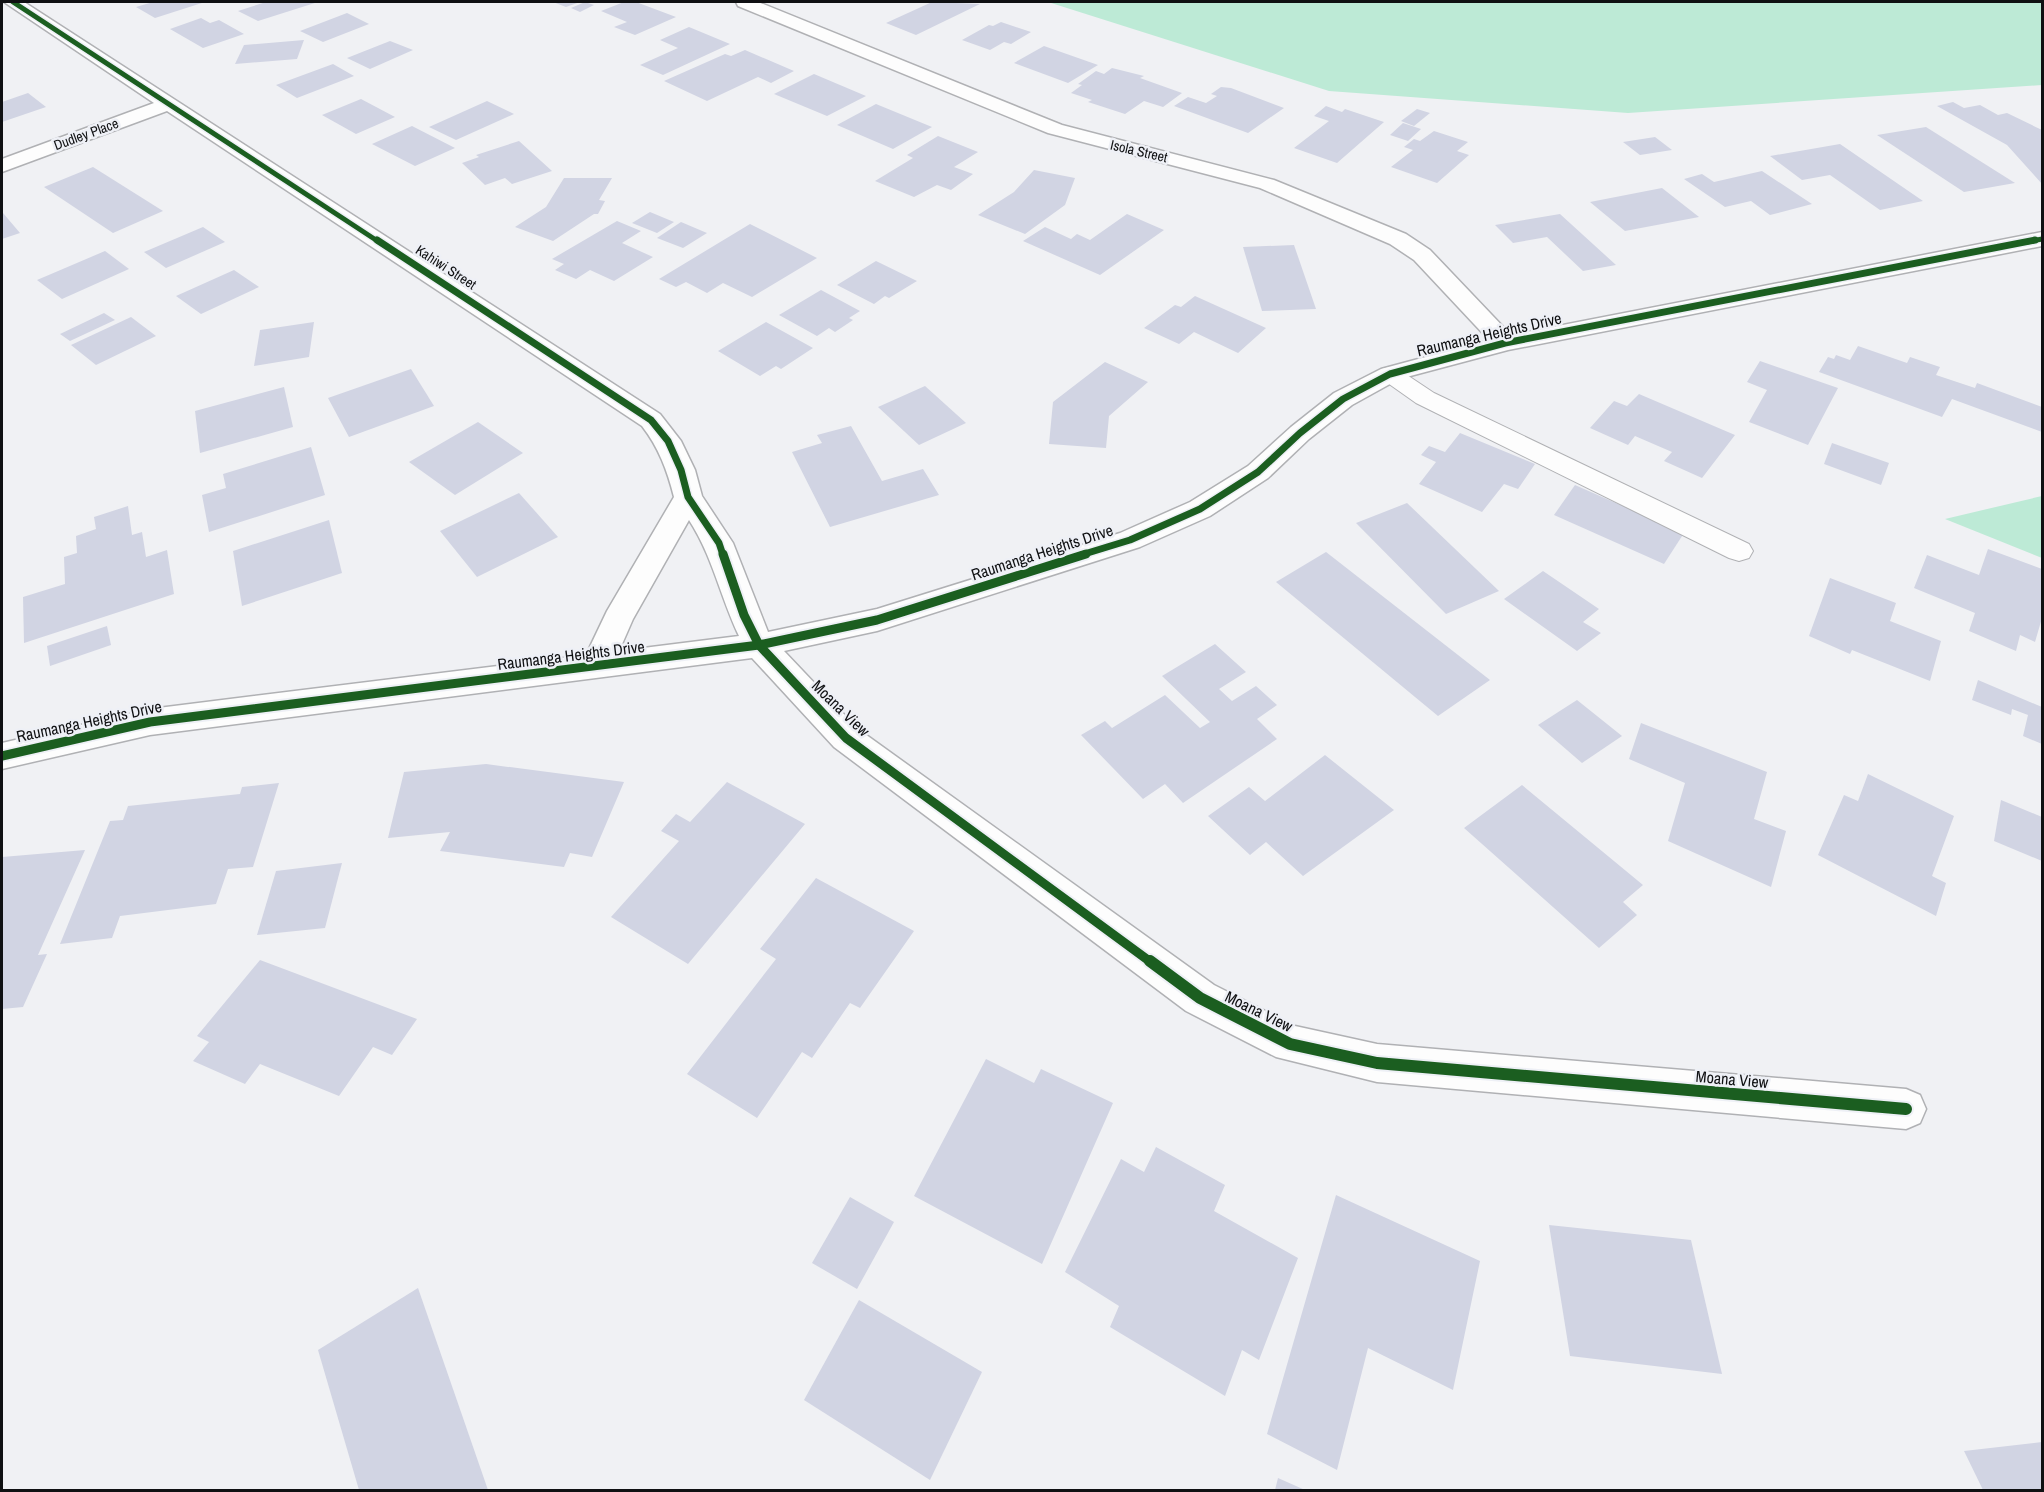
<svg xmlns="http://www.w3.org/2000/svg" width="2044" height="1492" font-family="'Archivo Narrow',sans-serif">
<style>
.green{fill:#bdead6}
.building{fill:#d1d4e3}
.lines{fill:none;stroke-linecap:round;stroke-linejoin:round}
.service-casing{stroke:#b0b1b4;stroke-width:2}
.minor-casing{stroke:#b0b1b4;stroke-width:3}
.service{fill:#fdfdfd;fill-rule:evenodd}
.minor{fill:#fdfdfd;fill-rule:evenodd}
.cycleway-far3-casing{stroke:#eef0f6;stroke-width:8}
.cycleway-far2-casing{stroke:#eef0f6;stroke-width:10}
.cycleway-far1-casing{stroke:#eef0f6;stroke-width:13}
.cycleway-casing{stroke:#eef0f6;stroke-width:16}
.cycleway-far3{stroke:#1b5e20;stroke-width:5}
.cycleway-far2{stroke:#1b5e20;stroke-width:7}
.cycleway-far1{stroke:#1b5e20;stroke-width:9}
.cycleway{stroke:#1b5e20;stroke-width:12}
.labels{text-anchor:middle;dominant-baseline:central;stroke-width:5;stroke-linejoin:round;paint-order:stroke}
.far-street-label{font-size:14px;fill:#0f1012;stroke:#eef0f6}
.street-label{font-size:16px;fill:#0f1012;stroke:#eef0f6}
</style>
<rect width="100%" height="100%" fill="#f0f1f4"/>
<g class="green">
<polygon points="1048,2 2042,2 2042,85 1628,113 1329,91"/>
<polygon points="2042,496 2042,558 1945,519"/>
</g>
<g class="building">
<polygon points="153,2 205,2 155,18 136,7"/>
<polygon points="266,2 318,2 258,21 238,11"/>
<polygon points="553,2 580,2 566,7"/>
<polygon points="585,2 594,5 580,12 571,8"/>
<polygon points="624,2 636,2 676,17 635,35 614,27 627,22 601,11"/>
<polygon points="932,2 980,4 916,35 886,23"/>
<polygon points="347,13 369,24 323,42 300,31"/>
<polygon points="201,18 210,23 219,20 244,34 203,48 170,29"/>
<polygon points="1001,22 1031,32 1011,44 1004,42 990,50 962,40 989,25 993,26"/>
<polygon points="689,27 730,44 663,75 640,65 678,48 660,40"/>
<polygon points="304,40 297,59 235,64 244,45"/>
<polygon points="390,41 413,50 370,69 347,58"/>
<polygon points="1044,46 1098,65 1068,83 1014,63"/>
<polygon points="745,50 794,71 771,83 758,77 707,101 664,81 725,54 731,56"/>
<polygon points="333,64 354,76 297,98 276,85"/>
<polygon points="1112,68 1144,76 1140,78 1182,93 1163,107 1144,101 1125,114 1088,102 1092,100 1071,93 1082,85 1078,84 1096,71 1104,74"/>
<polygon points="814,74 866,96 827,116 774,94"/>
<polygon points="1221,87 1231,88 1284,108 1248,133 1174,106 1188,97 1206,103 1217,96 1211,94"/>
<polygon points="28,93 46,107 2,122 2,102"/>
<polygon points="361,99 395,117 356,134 322,115"/>
<polygon points="487,101 514,114 456,140 429,127"/>
<polygon points="1953,102 1964,108 1980,105 1998,115 2007,113 2042,130 2042,184 2007,145 1937,106"/>
<polygon points="876,104 932,127 893,149 837,125"/>
<polygon points="1326,106 1342,112 1345,109 1384,122 1337,163 1294,148 1329,121 1314,116"/>
<polygon points="1417,109 1430,113 1414,126 1401,121"/>
<polygon points="1403,123 1421,129 1408,141 1390,135"/>
<polygon points="412,126 455,148 415,166 372,144"/>
<polygon points="1926,127 2015,183 1964,192 1877,135"/>
<polygon points="1434,131 1468,142 1457,151 1469,155 1437,183 1391,167 1413,150 1404,147 1414,139 1420,141"/>
<polygon points="938,136 978,152 954,167 973,174 951,190 937,185 914,197 875,181 913,158 907,155"/>
<polygon points="1655,137 1672,150 1640,155 1623,142"/>
<polygon points="519,141 552,171 512,184 505,178 485,185 462,163 479,157 476,155"/>
<polygon points="1840,144 1923,201 1880,210 1830,175 1802,180 1770,156"/>
<polygon points="93,167 163,211 113,233 44,187"/>
<polygon points="1034,170 1075,178 1065,205 1025,234 978,215 1014,192"/>
<polygon points="1762,171 1812,204 1770,215 1751,201 1725,207 1684,179 1702,174 1714,182"/>
<polygon points="564,178 612,178 599,200 605,201 598,214 594,214 553,241 515,227 546,207"/>
<polygon points="1662,188 1699,217 1625,231 1590,202"/>
<polygon points="650,212 674,222 657,233 632,223"/>
<polygon points="2,213 3,213 20,233 2,239"/>
<polygon points="1127,214 1164,230 1100,275 1023,241 1045,227 1071,239 1077,234 1090,240"/>
<polygon points="1560,214 1616,265 1583,271 1547,237 1513,243 1495,225"/>
<polygon points="617,221 641,231 622,243 653,257 614,281 590,270 576,279 555,270 564,264 552,259"/>
<polygon points="681,222 707,233 683,248 657,238"/>
<polygon points="750,224 817,258 752,297 723,283 707,293 686,282 676,287 659,279"/>
<polygon points="203,227 225,242 166,268 144,252"/>
<polygon points="1294,245 1316,309 1262,311 1243,247"/>
<polygon points="105,251 129,269 62,299 37,280"/>
<polygon points="876,261 917,281 889,298 885,296 874,304 837,285"/>
<polygon points="234,270 259,287 201,314 176,296"/>
<polygon points="821,290 860,311 849,318 853,320 835,332 829,328 817,336 779,315"/>
<polygon points="1195,296 1266,328 1238,353 1194,332 1179,344 1144,328 1175,305 1181,307"/>
<polygon points="104,313 115,320 70,341 60,334"/>
<polygon points="131,317 156,336 96,365 71,345"/>
<polygon points="314,322 309,357 254,366 260,330"/>
<polygon points="766,322 813,348 781,369 776,366 760,376 718,351"/>
<polygon points="1858,346 1907,363 1910,357 1940,367 1936,375 1975,388 1977,383 2042,407 2042,432 1952,399 1942,417 1819,372 1828,357 1834,359 1836,355 1850,360"/>
<polygon points="1760,361 1838,388 1808,445 1749,422 1767,390 1747,382"/>
<polygon points="1105,362 1148,382 1109,416 1106,448 1049,444 1053,402"/>
<polygon points="411,369 434,406 349,437 328,398"/>
<polygon points="925,386 966,423 919,445 878,407"/>
<polygon points="284,387 293,427 200,453 195,411"/>
<polygon points="1639,394 1735,435 1702,478 1664,461 1672,452 1635,436 1628,445 1590,428 1614,401 1627,406"/>
<polygon points="478,422 523,453 455,495 409,462"/>
<polygon points="851,426 882,481 923,469 939,495 830,527 792,452 822,443 817,435"/>
<polygon points="1460,433 1535,464 1518,489 1504,484 1482,512 1419,484 1436,462 1421,455 1429,446 1445,452"/>
<polygon points="1832,443 1889,463 1881,485 1824,464"/>
<polygon points="311,447 325,495 209,532 202,495 226,488 223,474"/>
<polygon points="1575,485 1684,533 1664,564 1554,515"/>
<polygon points="519,493 558,537 477,577 440,531"/>
<polygon points="1407,503 1499,591 1446,614 1356,523"/>
<polygon points="128,506 132,535 142,532 146,557 167,550 174,594 24,643 23,597 65,584 64,557 77,553 76,536 96,529 94,517"/>
<polygon points="329,520 342,573 242,606 233,551"/>
<polygon points="1988,549 2042,569 2042,618 2035,642 2020,635 2016,651 1969,631 1975,613 1914,588 1927,555 1979,575"/>
<polygon points="1326,552 1490,680 1438,716 1276,582"/>
<polygon points="1543,571 1599,609 1583,622 1601,633 1577,651 1504,599"/>
<polygon points="1830,578 1896,603 1890,621 1941,641 1930,681 1852,650 1850,654 1809,636"/>
<polygon points="107,626 111,645 50,666 47,646"/>
<polygon points="1215,644 1246,672 1219,689 1232,701 1256,686 1277,705 1257,719 1277,739 1183,803 1165,784 1143,799 1081,735 1105,721 1112,728 1165,695 1200,728 1210,722 1162,676"/>
<polygon points="1978,680 2042,707 2042,744 2023,736 2028,715 2012,709 2011,715 1972,700"/>
<polygon points="1577,700 1622,736 1582,763 1538,725"/>
<polygon points="1641,723 1767,772 1754,819 1786,831 1771,887 1668,841 1685,783 1629,759"/>
<polygon points="1325,755 1394,810 1303,876 1266,842 1250,855 1208,816 1249,787 1265,801"/>
<polygon points="486,764 624,782 592,857 570,853 564,867 440,851 450,832 388,838 404,772"/>
<polygon points="1868,774 1954,816 1932,876 1946,883 1936,916 1818,855 1844,795 1858,801"/>
<polygon points="727,782 805,824 688,964 611,917 679,841 661,831 676,814 690,822"/>
<polygon points="279,783 253,867 228,869 216,904 120,916 112,938 60,944 110,821 123,820 128,806 240,794 242,787"/>
<polygon points="1522,785 1643,885 1623,902 1637,915 1599,948 1464,828"/>
<polygon points="2001,800 2042,817 2042,861 1994,841"/>
<polygon points="85,850 38,955 47,954 23,1007 2,1009 2,857"/>
<polygon points="342,863 325,928 257,935 276,871"/>
<polygon points="816,878 914,931 860,1008 850,1003 812,1058 802,1052 757,1118 687,1074 776,959 760,949"/>
<polygon points="260,960 417,1019 392,1055 373,1047 339,1096 260,1064 245,1084 193,1061 209,1042 197,1036"/>
<polygon points="986,1059 1034,1083 1041,1069 1113,1103 1042,1264 914,1196"/>
<polygon points="1156,1147 1225,1185 1214,1211 1298,1258 1259,1360 1242,1350 1225,1396 1110,1327 1119,1306 1065,1272 1121,1159 1144,1172"/>
<polygon points="1336,1195 1480,1261 1453,1390 1368,1348 1337,1470 1267,1434"/>
<polygon points="850,1197 894,1222 857,1289 812,1263"/>
<polygon points="1549,1225 1691,1240 1722,1374 1570,1356"/>
<polygon points="418,1288 488,1490 359,1490 318,1350"/>
<polygon points="859,1300 982,1372 930,1480 804,1400"/>
<polygon points="2042,1442 2042,1490 1983,1490 1964,1451"/>
<polygon points="1278,1478 1305,1490 1275,1490"/>
</g>
<g class="lines">
<g class="service-casing">
<polygon id="service" points="1390,367 1398,369 1434,393 1749,544 1753,551 1749,558 1739,561 1729,558 1416,403 1382,379 1378,374 1382,369"/>
</g>
<g class="minor-casing">
<path id="minor" d="M4,2H24L660,414L681,441L695,470L702,496L733,543L768,632L877,609L1120,533L1190,502L1248,466L1291,427L1334,393L1381,369L1489,340L1414,260L1390,244L1260,188L1048,133L738,6L736,2H758L1062,125L1274,180L1406,234L1430,250L1511,335L2042,232V246L1508,350L1399,379L1352,405L1309,439L1268,478L1210,516L1140,547L877,631L784,651L858,729L1214,985L1295,1026L1377,1044L1906,1089L1920,1095L1926,1109L1920,1123L1906,1129L1377,1082L1276,1057L1186,1011L834,747L752,658L150,735L2,769V743L150,709L586,655L607,611L674,497C667,470 659,448 642,426L167,111L2,172V159L154,103ZM689,520C713,557 720,596 739,636L619,651L633,619Z"/>
</g>
<use href="#service" class="service"/>
<use href="#minor" class="minor"/>
<g class="cycleway-far3-casing">
<g id="cycleway-far3">
<polyline points="13,2 379,242"/>
<polyline points="2027,242 2042,239"/>
</g>
</g>
<g class="cycleway-far2-casing">
<g id="cycleway-far2">
<polyline points="377,240 651,420 668,441 681,470 688,497 719,543 723,555"/>
<polyline points="1081,555 1130,540 1200,509 1258,472 1300,433 1343,399 1390,374 1505,343 2035,240"/>
</g>
</g>
<g class="cycleway-far1-casing">
<g id="cycleway-far1">
<polyline points="723,554 744,615 759,645 846,738 1152,963"/>
<polyline points="2,756 150,722 759,645 877,620 1086,554"/>
</g>
</g>
<g class="cycleway-casing">
<polyline id="cycleway" points="1150,961 1200,998 1290,1044 1377,1063 1906,1109"/>
</g>
<use href="#cycleway-far3" class="cycleway-far3"/>
<use href="#cycleway-far2" class="cycleway-far2"/>
<use href="#cycleway-far1" class="cycleway-far1"/>
<use href="#cycleway" class="cycleway"/>
</g>
<g class="labels">
<g class="far-street-label">
<text transform="translate(86 134) rotate(-20)">Dudley Place</text>
<text transform="translate(1139 151) rotate(13)">Isola Street</text>
<text transform="translate(446 267) rotate(33)">Kahiwi Street</text>
</g>
<g class="street-label">
<text transform="translate(1489 334) rotate(-13)">Raumanga Heights Drive</text>
<text transform="translate(1042 552) rotate(-18)">Raumanga Heights Drive</text>
<text transform="translate(571 655) rotate(-7)">Raumanga Heights Drive</text>
<text transform="translate(841 708) rotate(44)">Moana View</text>
<text transform="translate(89 721) rotate(-12)">Raumanga Heights Drive</text>
<text transform="translate(1259 1011) rotate(26)">Moana View</text>
<text transform="translate(1732 1079) rotate(5)">Moana View</text>
</g>
</g>
<rect width="2044" height="1492" fill="none" stroke="#0f1012" stroke-width="6"/>
</svg>
